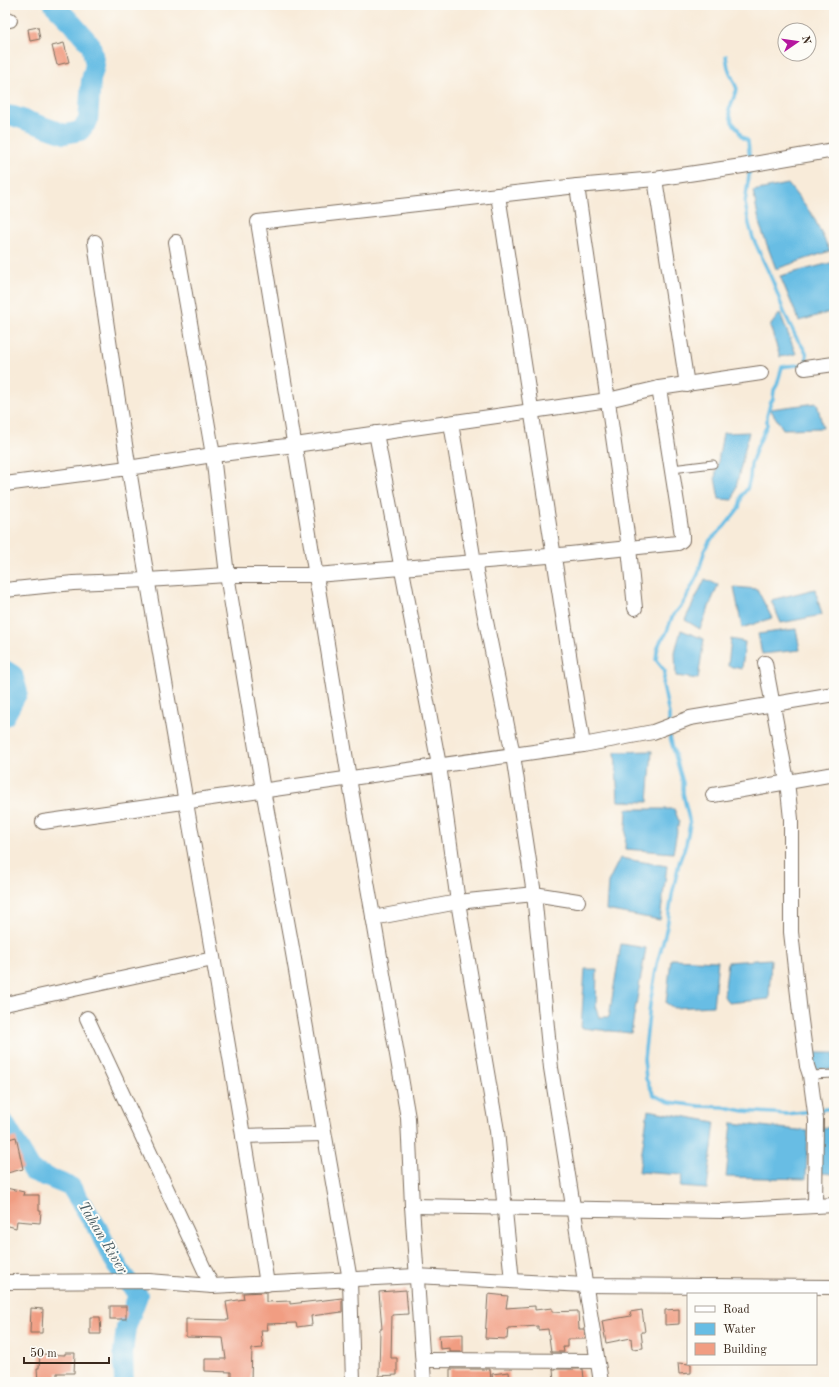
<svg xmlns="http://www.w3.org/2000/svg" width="839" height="1387" font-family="'Old Standard TT',serif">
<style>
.water{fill:#67bde4;stroke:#517481}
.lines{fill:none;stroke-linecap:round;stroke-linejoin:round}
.stream{stroke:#67bde4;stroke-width:3.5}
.river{stroke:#67bde4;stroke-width:20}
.building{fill:#f19d82}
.service-casing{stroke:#7d6e5f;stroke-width:9}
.minor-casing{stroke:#7d6e5f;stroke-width:16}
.service{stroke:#fff;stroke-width:7}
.minor{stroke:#fff;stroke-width:14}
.labels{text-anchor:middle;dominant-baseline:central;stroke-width:4;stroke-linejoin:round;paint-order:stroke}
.water-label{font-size:15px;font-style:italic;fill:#4a5d63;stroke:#fdfcf7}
</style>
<rect width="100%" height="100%" fill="#fdfcf7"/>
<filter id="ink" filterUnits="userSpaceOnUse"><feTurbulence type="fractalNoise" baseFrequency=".025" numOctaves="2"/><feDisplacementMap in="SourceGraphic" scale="8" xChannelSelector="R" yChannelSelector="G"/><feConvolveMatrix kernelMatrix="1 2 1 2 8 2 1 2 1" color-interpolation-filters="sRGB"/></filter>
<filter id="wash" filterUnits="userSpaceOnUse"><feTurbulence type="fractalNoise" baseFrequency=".012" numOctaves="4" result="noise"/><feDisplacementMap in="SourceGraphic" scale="16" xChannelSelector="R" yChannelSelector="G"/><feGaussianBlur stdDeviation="0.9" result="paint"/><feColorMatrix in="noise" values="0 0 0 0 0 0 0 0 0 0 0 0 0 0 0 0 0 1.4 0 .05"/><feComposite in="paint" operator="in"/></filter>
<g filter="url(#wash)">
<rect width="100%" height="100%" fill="#f8ebd9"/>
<g class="water">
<polygon points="788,184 813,216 830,251 776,269 760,226 753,191"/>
<polygon points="834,262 834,311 799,321 780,276"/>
<polygon points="780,313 796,354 780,357 770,326"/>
<polygon points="817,403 823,428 783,429 770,409"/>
<polygon points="749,432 733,500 719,499 715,478 723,433"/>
<polygon points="705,579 718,585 700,629 685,620"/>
<polygon points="734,587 757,589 772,618 742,628"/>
<polygon points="815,589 822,615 781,623 771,600"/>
<polygon points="796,629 800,650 762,654 758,634"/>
<polygon points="681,630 704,639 698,679 676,676 675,652"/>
<polygon points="731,639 745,642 742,669 728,666"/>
<polygon points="652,751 648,802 618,801 615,752"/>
<polygon points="627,809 674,809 679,821 673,853 625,849"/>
<polygon points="620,858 667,866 660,920 606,910 608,882"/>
<polygon points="621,944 646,948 631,1033 581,1028 585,969 597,969 596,1009 599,1017 609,1017"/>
<polygon points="671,959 718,961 713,1006 674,1008 666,1003"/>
<polygon points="771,959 769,999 728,1003 724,996 728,962"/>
<rect x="809" y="1053" width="25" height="16"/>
<polygon points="648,1110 715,1122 707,1189 680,1187 682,1175 639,1172"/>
<polygon points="732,1123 808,1131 806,1179 726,1177"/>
<polygon points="819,1127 834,1128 834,1174 819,1173"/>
</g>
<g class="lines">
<g class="stream">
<polyline points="726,56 728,68 737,89 729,110 732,122 738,129 741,136 748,141 750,162"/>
<path d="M669,722V714L663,685L665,671L656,660L657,651L660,642L666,634L673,615L678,610L684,602L698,574L705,549L710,540L724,527L739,508L742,495L747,489L750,478L751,464L757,447L767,425V416L770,404L773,399L774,390L777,385L782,367C791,364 797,367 806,363L807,358L806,352L796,337L784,312L773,282L753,238L749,224L745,203L750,168"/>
<polyline points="668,730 683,783 683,793 690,824 686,844 679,863 672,895 667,927 657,964 650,1004 644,1059 646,1079 654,1095 669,1102 699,1106 724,1107 744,1111 787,1114 812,1111"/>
<polyline points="818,1110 834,1108"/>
</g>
<g class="river">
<polyline points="5,115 13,116 65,134 80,131 88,121 91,80 95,65 91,45 72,23 54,5"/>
<polyline points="5,670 13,675 18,692 5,716"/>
<polyline points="5,1124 32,1171 71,1187 98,1229 109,1252 123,1275 138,1295 126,1328 123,1353 124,1382"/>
</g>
</g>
<g id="blocks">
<g class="building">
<polygon points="38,27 40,39 30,41 28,29"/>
<polygon points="64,43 69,62 57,65 52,46"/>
<polygon points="16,1137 23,1169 7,1173 5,1164 5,1140"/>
<polygon points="6,1188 24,1192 23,1195 39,1195 39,1211 41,1211 40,1223 17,1221 16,1228 5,1225 5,1193"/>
<polygon points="406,1290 408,1314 392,1315 391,1358 397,1358 397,1375 379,1376 380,1329 382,1329 379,1292"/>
<polygon points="266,1292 266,1302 290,1301 290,1304 342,1298 342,1312 311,1316 312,1325 297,1327 296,1323 267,1324 268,1330 261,1330 263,1348 252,1349 251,1380 231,1379 231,1372 205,1371 205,1359 226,1359 223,1338 186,1337 186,1319 229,1320 226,1302 244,1299 243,1293"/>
<polygon points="488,1294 508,1296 506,1308 535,1306 535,1310 552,1308 552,1312 578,1311 579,1329 584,1329 586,1339 567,1339 567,1347 563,1347 564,1352 551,1352 548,1329 538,1330 538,1326 508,1328 507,1339 485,1338"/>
<rect x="110" y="1306" width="16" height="13"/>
<polygon points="31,1308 43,1309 42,1333 30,1333"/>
<polygon points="679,1309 679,1324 665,1325 665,1310"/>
<polygon points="642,1310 645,1332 641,1332 643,1348 632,1349 631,1338 606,1343 602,1321 631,1316 630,1312"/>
<polygon points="90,1317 100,1317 101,1334 90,1334"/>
<polygon points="463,1334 463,1352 450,1352 450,1348 440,1349 439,1335"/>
<polygon points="65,1353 75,1353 74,1373 57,1373 57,1382 38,1382 37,1368 39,1368 40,1354 65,1355"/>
<polygon points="678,1363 691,1364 691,1373 679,1374"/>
<polygon points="450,1369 490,1369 491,1380 450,1380"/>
<polygon points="553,1369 583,1369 584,1379 554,1382"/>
<polygon points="509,1372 510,1382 493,1382 492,1374"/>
</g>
</g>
</g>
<g filter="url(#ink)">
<use href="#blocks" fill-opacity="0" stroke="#7d6e5f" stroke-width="1"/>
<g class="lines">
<g class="service-casing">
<g id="service">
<polyline points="672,469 713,464"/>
<polyline points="810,1075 834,1074"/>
</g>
</g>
<g class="minor-casing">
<g id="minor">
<polyline points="5,21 10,20"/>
<polyline points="655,179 687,385"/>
<polyline points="577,186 629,548 635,608"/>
<polyline points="498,195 583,745"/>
<path d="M95,242C120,428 153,613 185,797C214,959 241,1121 267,1284"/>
<polyline points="176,242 213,455 227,575 263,790 291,942 350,1280 353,1382"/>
<polyline points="805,368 834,364"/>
<polyline points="451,423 474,562 513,755 534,894 551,1068 601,1382"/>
<polyline points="376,433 439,765 458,902 497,1131 512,1281"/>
<polyline points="5,484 128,468 213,455 295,445 608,400 659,388 761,373"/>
<polyline points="5,590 73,583 147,580 227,575 316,575 560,555 678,543 682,540 682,535 659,388"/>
<polyline points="765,663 787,781 791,819 791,932 800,1013 807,1066 810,1075 816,1120 815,1206"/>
<polyline points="713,795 834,774"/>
<polyline points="43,822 583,745 653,732 690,718 834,694"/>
<polyline points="373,918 458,902 534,894 578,901"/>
<polyline points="5,1004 213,959"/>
<polyline points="87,1018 212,1286"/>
<polyline points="243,1136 324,1134"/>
<polyline points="412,1206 722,1211 834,1205"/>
<polyline points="5,1282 149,1281 212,1286 416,1276 585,1285 834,1287"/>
<polyline points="423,1360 597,1361"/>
<polyline points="424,1382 412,1206 408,1118 349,778 258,222 577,186 655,179 742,166 834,150"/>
</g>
</g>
<use href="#service" class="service"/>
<use href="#minor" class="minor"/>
</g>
</g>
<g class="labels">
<g class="water-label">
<text transform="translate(102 1238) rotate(59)">Tahan River</text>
</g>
</g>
<rect width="839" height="1387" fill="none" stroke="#fdfcf7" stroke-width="20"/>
<rect x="687" y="1293" width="130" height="72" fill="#fdfcf7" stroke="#afa8a0"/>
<rect x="695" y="1306" width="20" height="6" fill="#ffffff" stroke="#afa8a0"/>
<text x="723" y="1313" font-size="12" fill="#3b2a1e">Road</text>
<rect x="695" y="1323" width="20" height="12" fill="#67bde4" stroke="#afa8a0"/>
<text x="723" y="1333" font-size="12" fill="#3b2a1e">Water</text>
<rect x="695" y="1343" width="20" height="12" fill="#f19d82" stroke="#afa8a0"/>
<text x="723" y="1353" font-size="12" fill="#3b2a1e">Building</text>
<g transform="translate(797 42) rotate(77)"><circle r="19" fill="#fdfcf7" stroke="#afa8a0"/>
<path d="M0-3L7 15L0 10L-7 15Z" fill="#b5179e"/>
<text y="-6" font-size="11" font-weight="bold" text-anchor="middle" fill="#3b2a1e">N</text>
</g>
<path d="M24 1357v6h85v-6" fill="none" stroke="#3b2a1e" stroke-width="2"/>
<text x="30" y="1357" font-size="12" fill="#3b2a1e" stroke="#fdfcf7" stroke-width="3" paint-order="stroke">50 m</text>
</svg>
